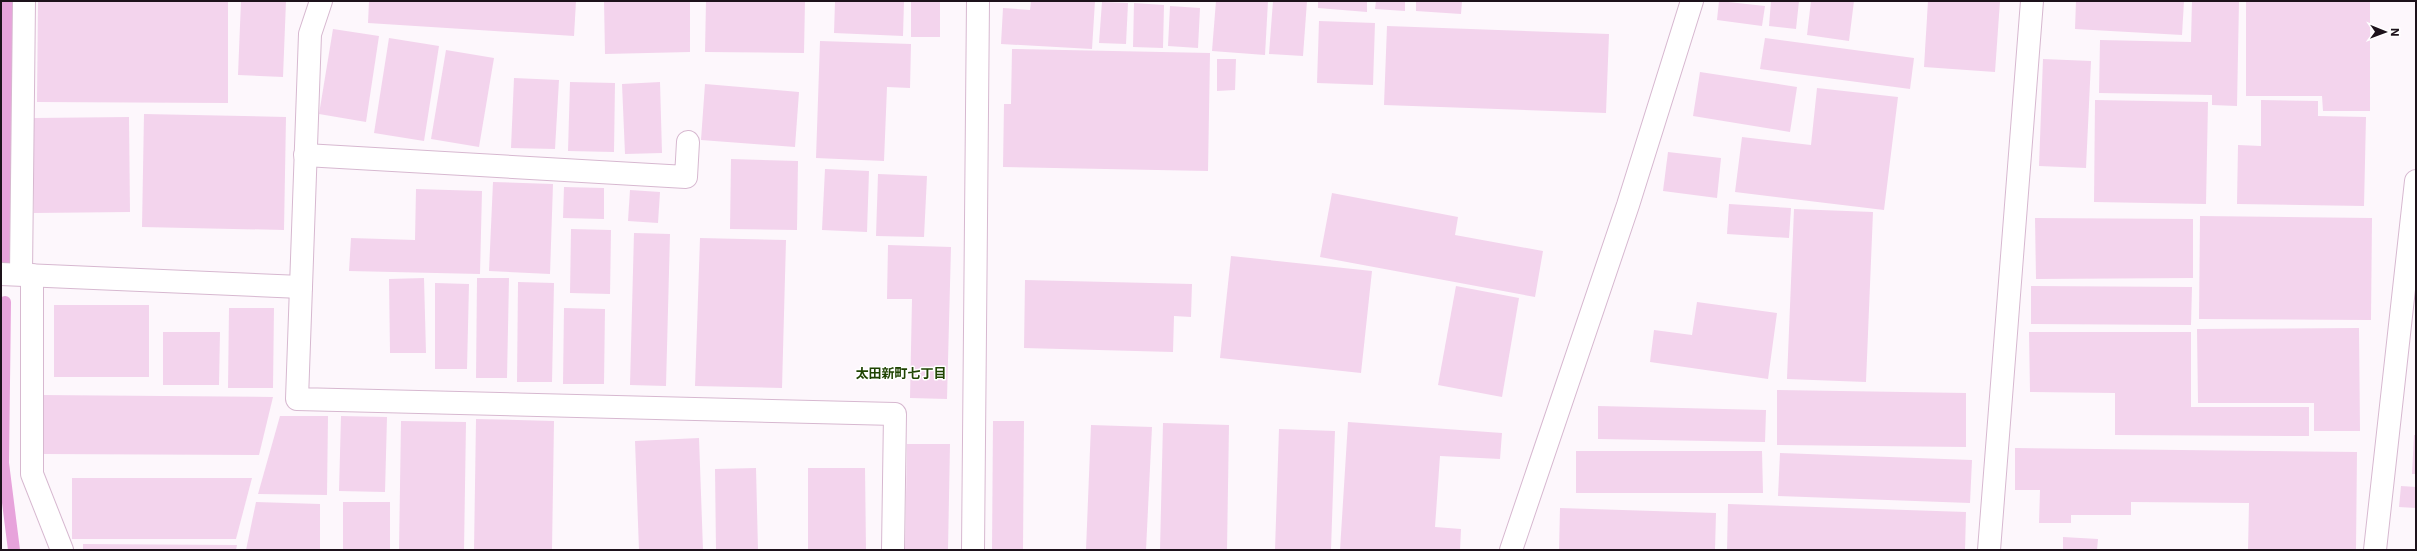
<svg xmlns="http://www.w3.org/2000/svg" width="2417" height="551" font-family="Inter,'Noto Sans JP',sans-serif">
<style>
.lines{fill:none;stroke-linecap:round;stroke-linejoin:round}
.stream{stroke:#e7a3db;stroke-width:12}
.building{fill:#f3d4ed}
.minor-casing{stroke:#d7b8d0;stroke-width:24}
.tertiary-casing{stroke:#d7b8d0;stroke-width:24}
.minor{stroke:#fff;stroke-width:22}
.tertiary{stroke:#fff;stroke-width:22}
.labels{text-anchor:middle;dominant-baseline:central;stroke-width:3;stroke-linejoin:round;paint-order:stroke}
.neighbourhood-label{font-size:13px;font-weight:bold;fill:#1f4402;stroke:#fff}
</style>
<rect width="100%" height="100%" fill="#fdf7fc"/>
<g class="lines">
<g class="stream">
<polyline points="5,260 7,1"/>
<polyline points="5,302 3,463 14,550"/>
</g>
</g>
<g class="building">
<polygon points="38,1 228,1 228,103 37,102"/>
<polygon points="241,1 286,1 283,77 238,75"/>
<polygon points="369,1 576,1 574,36 368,23"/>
<polygon points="604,1 690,1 690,52 605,54"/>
<polygon points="706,1 805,1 804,53 705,52"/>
<polygon points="835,1 904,1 903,36 834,33"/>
<rect x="911" y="1" width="29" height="36"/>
<polygon points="1031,1 1095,1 1092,49 1001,44 1003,8 1030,10"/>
<polygon points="1216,1 1268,1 1265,55 1212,51"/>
<polygon points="1273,1 1307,1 1303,56 1269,54"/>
<polygon points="1318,1 1367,1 1367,12 1318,8"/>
<polygon points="1376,1 1405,1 1405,11 1375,9"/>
<polygon points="1416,1 1462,1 1461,14 1416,11"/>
<polygon points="1719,1 1765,6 1762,26 1717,20"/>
<polygon points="1771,1 1799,1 1796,29 1769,26"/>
<polygon points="1811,1 1854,1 1849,41 1807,35"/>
<polygon points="1928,1 2000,1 1995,72 1924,67"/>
<polygon points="2076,1 2184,1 2182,35 2075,29"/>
<polygon points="2192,1 2239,1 2237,106 2212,105 2212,95 2099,93 2100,40 2191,42"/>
<polygon points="2246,1 2370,1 2370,111 2323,111 2322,96 2246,96"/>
<polygon points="1102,2 1128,3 1126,44 1099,43"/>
<polygon points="1134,3 1164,5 1163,48 1133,47"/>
<polygon points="1170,6 1200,8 1198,48 1168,46"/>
<polygon points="1319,21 1375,23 1373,85 1317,83"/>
<polygon points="1387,26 1609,34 1606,113 1384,105"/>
<polygon points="333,29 379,36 366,122 319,114"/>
<polygon points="389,38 439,46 424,141 374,133"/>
<polygon points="1765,38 1914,58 1910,89 1760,69"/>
<polygon points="820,41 911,44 910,88 887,87 884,161 816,158"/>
<polygon points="1012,49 1210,53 1208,171 1003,167 1004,104 1011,104"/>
<polygon points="446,50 494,58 479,147 431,139"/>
<polygon points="1217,59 1236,59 1235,90 1217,91"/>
<polygon points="2043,59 2091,61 2086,168 2039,166"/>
<polygon points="1700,72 1797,87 1790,132 1693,116"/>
<polygon points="514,78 559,80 555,149 511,148"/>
<polygon points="570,82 615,83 614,152 568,151"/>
<polygon points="660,82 662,153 625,154 622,84"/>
<polygon points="705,84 799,92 795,147 701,140"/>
<polygon points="1817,88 1898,97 1884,210 1735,192 1742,137 1811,145"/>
<polygon points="2095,100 2208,102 2206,204 2094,202"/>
<polygon points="2261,100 2318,101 2318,116 2366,117 2364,206 2237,204 2238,145 2261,146"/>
<polygon points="144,114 286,117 284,230 142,227"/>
<polygon points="129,117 130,212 34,213 34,118"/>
<polygon points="1668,152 1721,158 1717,198 1663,191"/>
<polygon points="731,159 798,161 797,230 730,229"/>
<polygon points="825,169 869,171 867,232 822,230"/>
<polygon points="878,174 927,176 924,237 876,236"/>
<polygon points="493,182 553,184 550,274 489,271"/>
<polygon points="564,187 604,188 604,219 563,218"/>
<polygon points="416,189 482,191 480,274 349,271 351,238 415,240"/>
<polygon points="630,190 660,192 658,223 628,221"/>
<polygon points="1332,193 1458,217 1455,235 1543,251 1535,297 1320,257"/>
<polygon points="1729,204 1791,208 1789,238 1727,234"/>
<polygon points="1794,209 1873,212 1866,382 1787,379"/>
<polygon points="2200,216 2372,218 2371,320 2199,319"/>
<polygon points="2035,218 2193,219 2193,278 2036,279"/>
<polygon points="571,229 611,230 610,294 570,293"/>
<polygon points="634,233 670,234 666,386 630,385"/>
<polygon points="700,238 786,240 782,388 695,386"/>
<polygon points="888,245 951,247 947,399 910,398 912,299 887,299"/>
<polygon points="1231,256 1372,271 1361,373 1220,358"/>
<polygon points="424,278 426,353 390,353 389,279"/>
<polygon points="477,278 509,278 507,378 476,378"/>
<polygon points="1025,280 1192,284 1191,317 1174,316 1173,352 1024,348"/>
<polygon points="518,282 554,283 552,382 517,382"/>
<polygon points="435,283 469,284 467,369 435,369"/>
<polygon points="1456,286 1519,298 1502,397 1438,385"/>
<polygon points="2031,286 2192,287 2191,325 2031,324"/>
<polygon points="1697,302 1777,313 1768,379 1650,362 1654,330 1692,335"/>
<rect x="54" y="305" width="95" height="72"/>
<polygon points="229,308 274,308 273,388 228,388"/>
<polygon points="564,308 605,309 604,384 563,384"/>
<polygon points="2359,328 2360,431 2314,431 2314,403 2198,403 2197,329"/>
<polygon points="163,332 220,332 219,385 163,385"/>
<polygon points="2029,332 2191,332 2191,407 2309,407 2309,436 2115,435 2115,393 2030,392"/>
<polygon points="1777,390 1966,393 1966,447 1777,445"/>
<polygon points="42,395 273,397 259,455 42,454"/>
<polygon points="1598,406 1766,410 1765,442 1598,439"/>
<polygon points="280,416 328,416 327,495 258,494"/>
<polygon points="341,416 387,417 385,492 339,491"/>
<polygon points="476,419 554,421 552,550 474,550"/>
<polygon points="401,421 466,422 464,550 399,550"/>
<polygon points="993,421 1024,421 1023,550 992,550"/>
<polygon points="1348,422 1502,433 1500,459 1440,456 1435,527 1461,529 1460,550 1340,550"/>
<polygon points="1163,423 1229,425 1227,550 1160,550"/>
<polygon points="1091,425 1152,427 1146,550 1086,550"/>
<polygon points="1279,429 1335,431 1331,550 1275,550"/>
<polygon points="2414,435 2416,435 2416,474 2412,474"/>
<polygon points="699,438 703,550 639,550 635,441"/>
<polygon points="907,444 950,444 948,550 905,550"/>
<polygon points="2015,448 2357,452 2356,550 2248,550 2249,503 2131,502 2131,515 2071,515 2071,523 2039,523 2040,490 2015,490"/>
<polygon points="1576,451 1762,451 1763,493 1576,493"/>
<polygon points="1780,453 1972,460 1970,503 1778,496"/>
<polygon points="756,468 758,550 716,550 715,469"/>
<polygon points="808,468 865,468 866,550 808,550"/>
<polygon points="72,478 252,478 236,539 72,539"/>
<polygon points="2401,486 2416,487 2416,508 2399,507"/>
<polygon points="256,502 320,504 320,550 246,550"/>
<rect x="343" y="502" width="47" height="48"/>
<polygon points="1728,504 1966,512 1965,550 1727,550"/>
<polygon points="1560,508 1716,513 1715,550 1559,550"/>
<polygon points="2063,537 2098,539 2097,550 2063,550"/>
<polygon points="83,544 237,545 236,550 83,550"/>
</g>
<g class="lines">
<g class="minor-casing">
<g id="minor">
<polyline points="321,1 310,34 297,399 895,414 893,550"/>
<polyline points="305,155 686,177 688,142"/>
<polyline points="1,274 301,287"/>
<polyline points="21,274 24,1"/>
<polyline points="32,275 32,474 62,550"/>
<polyline points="973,550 978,1"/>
<polyline points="1989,550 2032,1"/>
<polyline points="2375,550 2416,181"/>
</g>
</g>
<g class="tertiary-casing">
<polyline id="tertiary" points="1511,550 1628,205 1692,1"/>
</g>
<use href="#minor" class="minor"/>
<use href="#tertiary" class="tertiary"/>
</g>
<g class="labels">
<g class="neighbourhood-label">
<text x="901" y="373">太田新町七丁目</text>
</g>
</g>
<rect width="2417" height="551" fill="none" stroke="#1d121b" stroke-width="4"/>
<g transform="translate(2385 32) rotate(91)" stroke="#ffffff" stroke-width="3" paint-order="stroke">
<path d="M0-3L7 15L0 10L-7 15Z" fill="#1d121b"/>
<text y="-6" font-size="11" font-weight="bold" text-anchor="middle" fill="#1d121b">N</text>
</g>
</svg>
